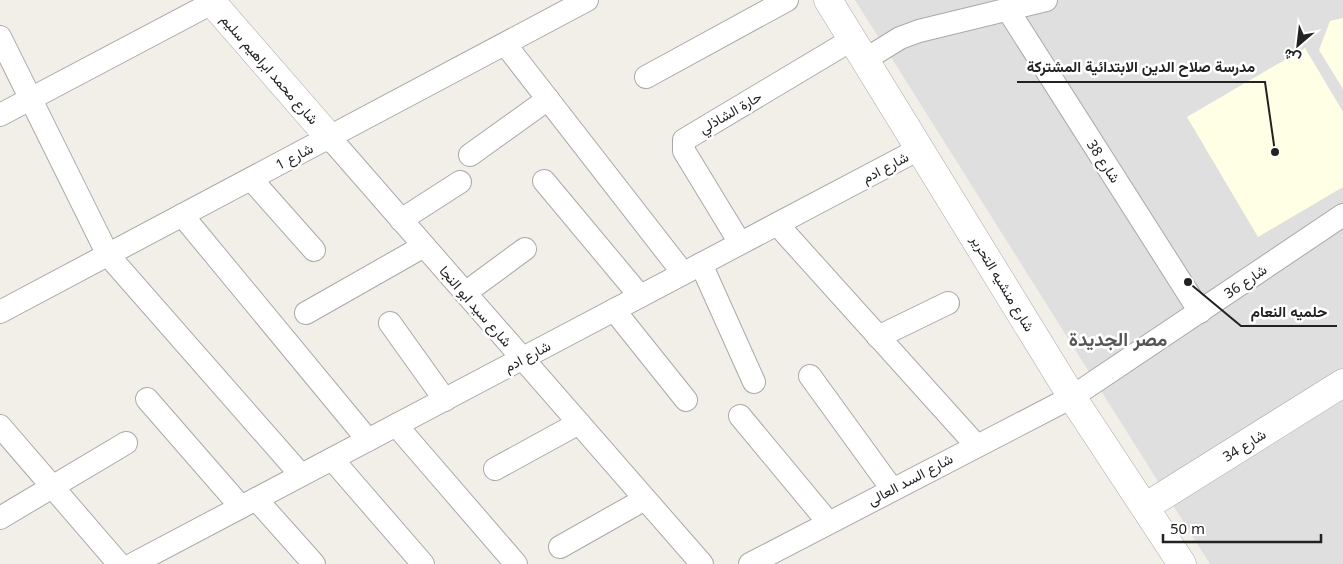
<svg xmlns="http://www.w3.org/2000/svg" width="1343" height="564" font-family="'Noto Sans',Vazirmatn,sans-serif">
<style>
.residential{fill:#e0dfdf}
.education{fill:#ffffe5}
.lines{fill:none;stroke-linecap:round;stroke-linejoin:round}
.minor-casing{stroke:#a9a9a9;stroke-width:24}
.tertiary-casing{stroke:#a9a9a9;stroke-width:29}
.minor{stroke:#fff;stroke-width:22}
.tertiary{stroke:#fff;stroke-width:28}
.labels{text-anchor:middle;dominant-baseline:central;stroke-width:5;stroke-linejoin:round;paint-order:stroke}
.street-label{font-size:14px;fill:#222;stroke:#fff}
.district-label{font-size:19px;font-weight:bold;fill:#555;stroke:#fff}
.leader{fill:none;stroke:#222;stroke-width:2}
.callout-dot{fill:#222;stroke:#fff;stroke-width:2}
.callout-label{font-size:15px;text-anchor:middle;font-weight:bold;fill:#222;stroke:#fff;stroke-width:5;stroke-linejoin:round;paint-order:stroke}
</style>
<rect width="100%" height="100%" fill="#f2efe9"/>
<polygon class="residential" points="855,0 1343,0 1343,564 1210,564"/>
<g class="education">
<polygon points="1343,18 1343,89 1319,50 1330,21"/>
<polygon points="1305,48 1343,112 1343,187 1258,237 1187,117"/>
</g>
<g class="lines">
<g class="minor-casing">
<g id="minor">
<polyline points="1008,10 1200,312"/>
<polyline points="0,37 108,255 301,475"/>
<polyline points="505,44 683,273"/>
<polyline points="866,59 900,38 919,31 1046,0"/>
<polyline points="646,77 787,0"/>
<polyline points="0,115 212,3"/>
<polyline points="330,138 702,564"/>
<polyline points="470,155 548,99"/>
<polyline points="251,179 314,250"/>
<polyline points="544,181 640,296"/>
<polyline points="182,215 368,440"/>
<polyline points="401,220 460,182"/>
<polyline points="777,224 976,445"/>
<polyline points="740,243 684,151 684,140 853,39"/>
<polyline points="701,264 754,382"/>
<polyline points="465,293 525,249"/>
<polyline points="614,310 686,400"/>
<polyline points="0,312 587,0"/>
<polyline points="306,313 424,246"/>
<polyline points="390,323 445,400"/>
<polyline points="878,337 948,303"/>
<polyline points="810,376 892,489"/>
<polyline points="147,399 241,507"/>
<polyline points="740,416 828,522"/>
<polyline points="396,425 516,564"/>
<polyline points="0,426 119,564"/>
<polyline points="332,459 423,564"/>
<polyline points="495,469 579,423"/>
<polyline points="256,499 314,564"/>
<polyline points="0,518 126,443"/>
<polyline points="560,547 645,499"/>
<polyline points="133,564 921,148"/>
<polyline points="750,564 1072,397 1343,215"/>
</g>
</g>
<g class="tertiary-casing">
<g id="tertiary">
<polyline points="210,0 330,138"/>
<polyline points="828,0 1072,397 1182,564"/>
<polyline points="1145,507 1343,383"/>
</g>
</g>
<use href="#minor" class="minor"/>
<use href="#tertiary" class="tertiary"/>
</g>
<g class="labels">
<g class="street-label">
<text transform="translate(270 69) rotate(49)">شارع محمد ابراهيم سليم</text>
<text transform="translate(730 112) rotate(-30)">حارة الشاذلي</text>
<text transform="translate(294 156) rotate(-28)">شارع 1</text>
<text transform="translate(1104 161) rotate(57)">شارع 38</text>
<text transform="translate(885 167) rotate(-28)">شارع ادم</text>
<text transform="translate(1245 281) rotate(-34)">شارع 36</text>
<text transform="translate(1003 283) rotate(59)">شارع منشيه التحرير</text>
<text transform="translate(476 306) rotate(49)">شارع سيد ابو النجا</text>
<text transform="translate(527 356) rotate(-28)">شارع ادم</text>
<text transform="translate(1244 445) rotate(-32)">شارع 34</text>
<text transform="translate(910 479) rotate(-28)">شارع السد العالى</text>
</g>
<g class="district-label">
<text x="1118" y="339">مصر الجديدة</text>
</g>
</g>
<path class="leader" d="M1275 152L1265 82H1017M1188 282L1241 326H1337"/>
<g class="callout-dot">
<circle cx="1275" cy="152" r="5"/>
<circle cx="1188" cy="282" r="5"/>
</g>
<g class="callout-label">
<text x="1141" y="72">مدرسة صلاح الدين الابتدائية المشتركة</text>
<text x="1289" y="317">حلميه النعام</text>
</g>
<g transform="translate(1298 45) rotate(208)" stroke="#ffffff" stroke-width="4" paint-order="stroke">
<path d="M0-4L9 19L0 12L-9 19Z" fill="#222222"/>
<text y="-8" font-size="14" font-weight="bold" text-anchor="middle" fill="#222222">ش</text>
</g>
<path d="M1163 534v8h158v-8" fill="none" stroke="#222222" stroke-width="2.5"/>
<text x="1170" y="534" font-size="15" fill="#222222" stroke="#ffffff" stroke-width="4" paint-order="stroke">50 m</text>
</svg>
